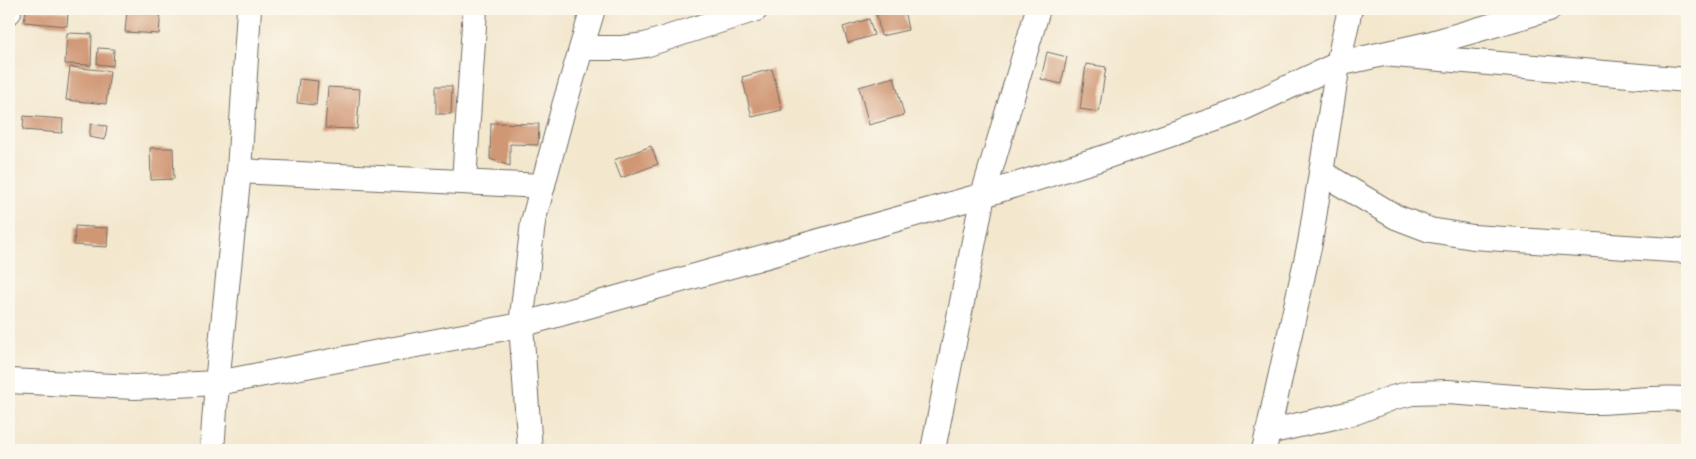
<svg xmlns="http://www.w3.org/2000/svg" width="1696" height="459" font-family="Mynerve,sans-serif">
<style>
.building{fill:#d09774}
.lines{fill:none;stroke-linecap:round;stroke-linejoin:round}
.street-casing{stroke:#716d64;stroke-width:26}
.street{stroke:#fff;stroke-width:24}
</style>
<rect width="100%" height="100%" fill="#fbf7ec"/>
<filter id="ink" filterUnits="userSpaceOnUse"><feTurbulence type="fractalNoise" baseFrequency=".02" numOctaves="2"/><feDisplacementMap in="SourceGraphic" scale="10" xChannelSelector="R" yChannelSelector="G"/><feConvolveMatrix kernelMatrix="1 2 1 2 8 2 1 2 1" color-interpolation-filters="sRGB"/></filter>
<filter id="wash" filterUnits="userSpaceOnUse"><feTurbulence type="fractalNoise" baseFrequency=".0096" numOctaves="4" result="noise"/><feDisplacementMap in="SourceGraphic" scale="20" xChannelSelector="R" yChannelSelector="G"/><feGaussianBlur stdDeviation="1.12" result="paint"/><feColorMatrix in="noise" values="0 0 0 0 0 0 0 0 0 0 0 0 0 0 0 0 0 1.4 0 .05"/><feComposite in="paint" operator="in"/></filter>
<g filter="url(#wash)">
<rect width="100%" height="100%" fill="#f3e7ce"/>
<g id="blocks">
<g class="building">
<polygon points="26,9 68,12 67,26 24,22"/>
<polygon points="127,9 161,9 159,34 125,32"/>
<polygon points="893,9 904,9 908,30 881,36 876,12"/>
<polygon points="869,19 874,35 848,43 843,27"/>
<polygon points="67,33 92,34 91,65 65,64"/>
<polygon points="98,48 114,49 113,66 97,64"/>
<polygon points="1047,52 1067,57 1061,84 1041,79"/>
<polygon points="1086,64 1106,67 1099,112 1080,109"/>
<polygon points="70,67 110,71 106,104 66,100"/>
<polygon points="772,69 782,110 752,117 742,77"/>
<polygon points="894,77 904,115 869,125 859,87"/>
<polygon points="299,79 318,81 316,105 297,103"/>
<polygon points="436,86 452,86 451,114 436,114"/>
<polygon points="328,87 360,89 357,129 325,128"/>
<polygon points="24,116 63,119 62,133 23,130"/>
<polygon points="491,123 539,124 538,145 510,144 510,166 490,159"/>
<polygon points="91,124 107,126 105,140 89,137"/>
<polygon points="651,146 658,164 621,178 614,160"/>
<polygon points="150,148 173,148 174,179 151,180"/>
<polygon points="75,226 108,228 107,247 74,245"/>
</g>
</g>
</g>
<g filter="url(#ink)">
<use href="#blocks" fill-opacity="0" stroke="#716d64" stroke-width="1"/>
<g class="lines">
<g class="street-casing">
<g id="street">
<polyline points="1350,9 1338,64 1428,44 1549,9"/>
<polyline points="9,12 9,9"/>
<polyline points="582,48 622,48 645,45 756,9"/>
<polyline points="1383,54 1687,80"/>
<polyline points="239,171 543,186"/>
<polyline points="1322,173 1396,217 1430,230 1473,237 1687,251"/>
<polyline points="464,182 475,9"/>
<polyline points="9,381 135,387 217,383 521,325 983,195 1099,159 1231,114 1338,64"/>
<path d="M1268,432L1356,412L1392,398L1412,393L1448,392L1583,402C1618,403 1652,396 1687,399"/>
<polyline points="212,450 217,383 239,171 249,9"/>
<polyline points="530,450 521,325 533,222 564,106 593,9"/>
<polyline points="933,450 983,195 1038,9"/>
<polyline points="1264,450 1310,243 1338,64"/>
</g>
</g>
<use href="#street" class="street"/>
</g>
</g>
<rect width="1696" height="459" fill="none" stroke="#fbf7ec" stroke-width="30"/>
</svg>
